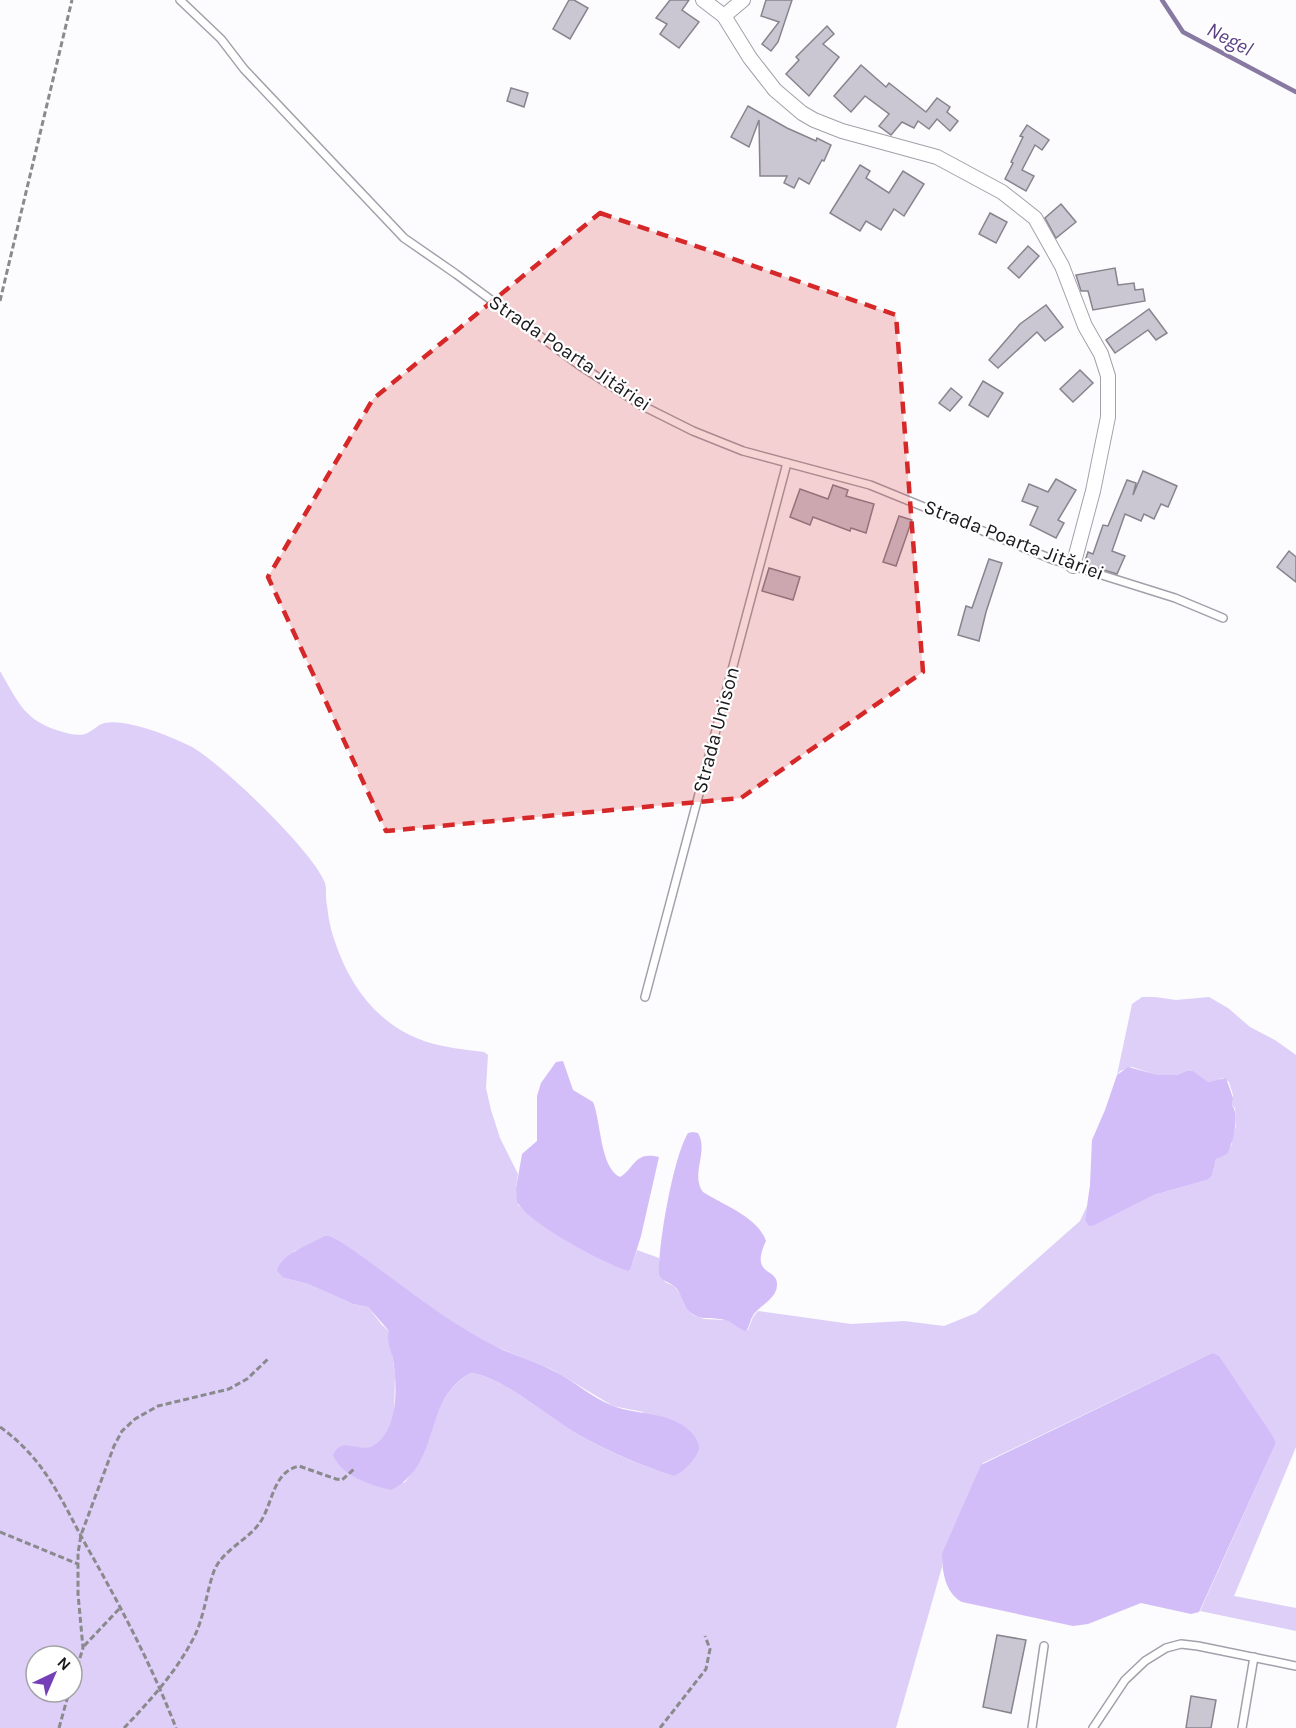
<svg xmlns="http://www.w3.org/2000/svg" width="1296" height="1728" font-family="Karla,sans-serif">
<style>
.green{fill:#ddcff8;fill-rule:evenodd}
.forest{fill:#d2bdf8}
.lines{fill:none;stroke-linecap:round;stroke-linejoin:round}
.stream{stroke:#8779a2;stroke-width:4.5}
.building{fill:#cac7d2;stroke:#87848e;stroke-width:1.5}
.lane-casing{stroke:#a3a0aa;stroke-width:10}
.street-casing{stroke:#a3a0aa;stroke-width:16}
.path{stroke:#8a898c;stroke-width:3;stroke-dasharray:6 3;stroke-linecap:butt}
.lane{stroke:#fff;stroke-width:7}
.street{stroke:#fff;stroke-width:14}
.marked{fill:#d62828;fill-opacity:0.2;stroke:#d62828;stroke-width:4.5;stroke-dasharray:12 8;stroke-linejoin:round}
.labels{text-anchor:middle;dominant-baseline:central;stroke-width:4.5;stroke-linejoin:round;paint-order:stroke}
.street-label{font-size:20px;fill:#19181c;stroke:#fff}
.water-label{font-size:21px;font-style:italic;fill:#5c4085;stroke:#fff}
</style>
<rect width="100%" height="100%" fill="#fcfbfd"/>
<path class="green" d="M0,671C18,702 25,722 63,732C69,734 78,736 85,734C92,732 98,724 105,723C126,718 173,737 192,747C221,763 314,852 325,883C327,889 325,898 327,905C328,915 330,927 333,936C350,991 385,1035 443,1046C457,1049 470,1050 484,1052L488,1055L486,1088L491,1110L500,1138L518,1174L516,1189L518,1205C551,1233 588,1252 626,1270L631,1268L637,1250L659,1258V1265L665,1282L674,1286L680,1294L684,1305L693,1315L704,1319L726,1320L748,1330L753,1317L758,1311L851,1324L904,1321L944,1326L976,1313L1080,1221L1087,1206L1085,1220L1095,1225L1154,1195L1207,1180L1212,1176L1216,1159L1228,1151L1232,1144L1231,1140L1236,1126L1235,1108L1232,1105L1233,1095L1229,1082L1223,1078L1215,1081L1207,1082L1193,1071H1186L1177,1075H1157L1132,1067L1120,1071L1117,1075L1132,1004L1142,997H1155L1176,1000L1209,997L1228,1008L1250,1027L1275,1040L1296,1055V1447L1234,1596L1296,1608V1631L1200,1611L1276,1443L1212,1353L983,1463L942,1553V1567L896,1728H0ZM324,1236H330L340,1241L424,1303L484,1342L553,1370L613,1406L643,1412L673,1476C640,1465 608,1452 579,1435C550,1419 502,1376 471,1373C428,1396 437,1448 404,1483L363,1449L375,1445L386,1435L394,1418L395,1375L389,1331L382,1325L368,1307L353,1304L308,1284L284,1278L294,1251L311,1245ZM36,1656H72V1692H36Z"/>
<g class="forest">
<path d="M563,1061L573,1090L593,1102C601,1121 600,1168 620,1177C636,1167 634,1151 659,1157L641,1236L631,1268L628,1271C602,1262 531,1225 517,1202L516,1189L522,1154L537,1141V1096L541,1083L556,1062Z"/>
<path d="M1128,1067L1158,1075H1177L1186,1071H1193L1208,1082L1226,1078L1233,1098L1232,1105C1240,1115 1233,1144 1227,1154L1216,1159L1212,1176L1207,1180L1154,1195L1095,1225L1089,1226L1085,1220L1090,1185L1092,1140L1105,1110L1117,1075Z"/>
<path d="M693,1132L698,1133C709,1151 690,1175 703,1192C723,1205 758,1217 766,1241C749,1277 778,1267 777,1285C777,1298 761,1305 754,1314C750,1319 750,1326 746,1331C738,1329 733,1322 725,1320C711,1316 700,1322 689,1311C681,1304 682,1292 674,1286C668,1281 663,1282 659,1275C658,1246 673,1158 688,1133Z"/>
<path d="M324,1236H330L340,1241C388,1274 432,1311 483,1340C505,1353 531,1359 554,1371C574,1381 592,1398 613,1406C637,1415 670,1412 690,1431C694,1435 699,1442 699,1447C699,1457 682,1474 673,1476C640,1465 609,1452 579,1435C550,1419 502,1376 471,1373C421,1399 443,1464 391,1490C371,1485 341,1476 333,1455C344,1433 359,1457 377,1443C399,1426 397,1384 393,1359C391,1349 386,1341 389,1331L368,1307L353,1304L308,1284L284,1278L277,1271C281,1253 310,1245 324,1236Z"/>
<path d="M1212,1353L1219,1356L1272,1435L1276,1443L1199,1612L1191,1614L1141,1603L1088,1624L1073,1626L962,1602C945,1593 942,1571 942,1553L981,1465Z"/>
</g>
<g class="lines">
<polyline class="stream" points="1162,0 1183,32 1296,92"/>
</g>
<g class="building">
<polygon points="569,0 574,0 588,8 570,39 553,29"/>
<polygon points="670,0 689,0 682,10 699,22 679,48 660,34 667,24 656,18"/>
<polygon points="766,0 792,0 778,42 771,51 762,44 779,22 761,16"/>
<polygon points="827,26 834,34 823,44 839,57 809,96 786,74 799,60 796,57"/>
<polygon points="861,65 886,87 889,83 926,112 937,98 950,107 947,112 958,121 950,131 937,119 929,129 918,121 914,128 902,122 891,135 879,126 889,114 865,96 851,112 834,96"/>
<polygon points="511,88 528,93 524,107 507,101"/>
<polygon points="748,106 787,128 816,141 817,138 831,145 824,161 822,160 809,184 799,178 794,188 784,183 787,176 760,176 759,120 749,147 731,137"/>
<polygon points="1027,125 1049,140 1042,150 1035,145 1022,170 1034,176 1026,191 1005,179 1013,163 1011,162 1023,137 1020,136"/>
<polygon points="860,165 870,171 866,178 889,193 903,171 924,184 904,216 894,209 881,230 866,221 860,231 830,213"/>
<polygon points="1061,204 1076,222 1056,238 1045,218"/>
<polygon points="990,213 1007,222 996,243 979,234"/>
<polygon points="1028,246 1039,256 1019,278 1008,268"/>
<polygon points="1115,268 1118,285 1134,283 1135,290 1143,289 1145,301 1093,310 1088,291 1081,291 1076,275"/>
<polygon points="1046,305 1063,327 1045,341 1037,332 998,368 989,360 1020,324"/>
<polygon points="1149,309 1167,333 1156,340 1148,330 1115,353 1106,340"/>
<polygon points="1080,370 1093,383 1073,402 1060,389"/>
<polygon points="983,381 1003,393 988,417 969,405"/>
<polygon points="951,388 962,397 950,411 939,403"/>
<polygon points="1143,471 1177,486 1168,507 1161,504 1154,519 1144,514 1141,521 1125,514 1112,551 1125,556 1117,574 1084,564 1088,552 1093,554 1103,525 1108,526 1127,480 1136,483 1133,495"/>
<polygon points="1056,479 1076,490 1058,520 1064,523 1056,538 1030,525 1038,507 1022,501 1029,484 1048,492"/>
<polygon points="833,485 848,490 846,496 874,504 866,533 851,528 850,531 813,517 810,525 790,517 800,489 828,499"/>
<polygon points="899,516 912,520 896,566 883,562"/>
<polygon points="1289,551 1296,557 1296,582 1277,567"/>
<polygon points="989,559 1002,563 986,612 979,641 958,635 966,606 972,608"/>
<polygon points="769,568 800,577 793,600 762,591"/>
<polygon points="997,1635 1026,1640 1011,1713 983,1707"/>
<polygon points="1191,1696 1216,1700 1211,1728 1186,1728"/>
</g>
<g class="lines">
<g class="lane-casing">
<g id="lane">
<polyline points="180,0 221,39 244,69 404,238 456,274 579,365 641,405 693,431 743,451 870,485 1054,560 1175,598 1223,618"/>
<polyline points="645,997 787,463"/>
<polyline points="1032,1728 1044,1646"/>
<polyline points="1093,1728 1125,1680 1145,1661 1166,1648 1181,1644 1198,1646 1296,1666"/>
<polyline points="1242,1728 1254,1657"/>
</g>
</g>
<g class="street-casing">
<g id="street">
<polyline points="703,0 724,16 750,58 775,90 802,113 814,120 842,131 937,157 1002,192 1035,218 1062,266 1085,326 1101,354 1108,376 1108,417 1093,491 1073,566"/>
<polyline points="724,16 743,0"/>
</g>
</g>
<g class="path">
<polyline points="0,301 72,0"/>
<path d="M0,1427C46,1460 61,1500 87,1547C120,1605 152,1666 176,1728"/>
<polyline points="0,1532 78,1564"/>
<polyline points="84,1646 120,1608"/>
<polyline points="72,1684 83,1648 78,1594 78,1553 81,1535 114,1446 122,1431 135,1419 158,1406 229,1389 247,1379 268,1359"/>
<polyline points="59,1728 69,1692"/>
<path d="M124,1728C149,1702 175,1673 192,1641C204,1620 206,1593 214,1571C223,1549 249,1540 261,1521C273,1502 273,1472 299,1466L336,1479L342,1480L354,1469"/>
<polyline points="660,1728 706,1669 710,1649 705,1636"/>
</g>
<use href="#lane" class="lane"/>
<use href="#street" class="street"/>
</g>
<path class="marked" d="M600,213L896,315L923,672L741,798L386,831L268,577L373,399Z"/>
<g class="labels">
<g class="street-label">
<text transform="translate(570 353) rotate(34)">Strada Poarta Jităriei</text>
<text transform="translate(1014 540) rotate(21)">Strada Poarta Jităriei</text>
<text transform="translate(716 730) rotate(-75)">Strada Unison</text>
</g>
<g class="water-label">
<text transform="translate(1230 39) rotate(28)">Negel</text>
</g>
</g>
<g transform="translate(54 1674) rotate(44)"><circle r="28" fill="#ffffff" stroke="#a3a3a4" stroke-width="1.5"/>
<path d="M0-4.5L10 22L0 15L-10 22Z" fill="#7540b7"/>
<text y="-9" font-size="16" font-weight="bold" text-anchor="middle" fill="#19181c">N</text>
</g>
</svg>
